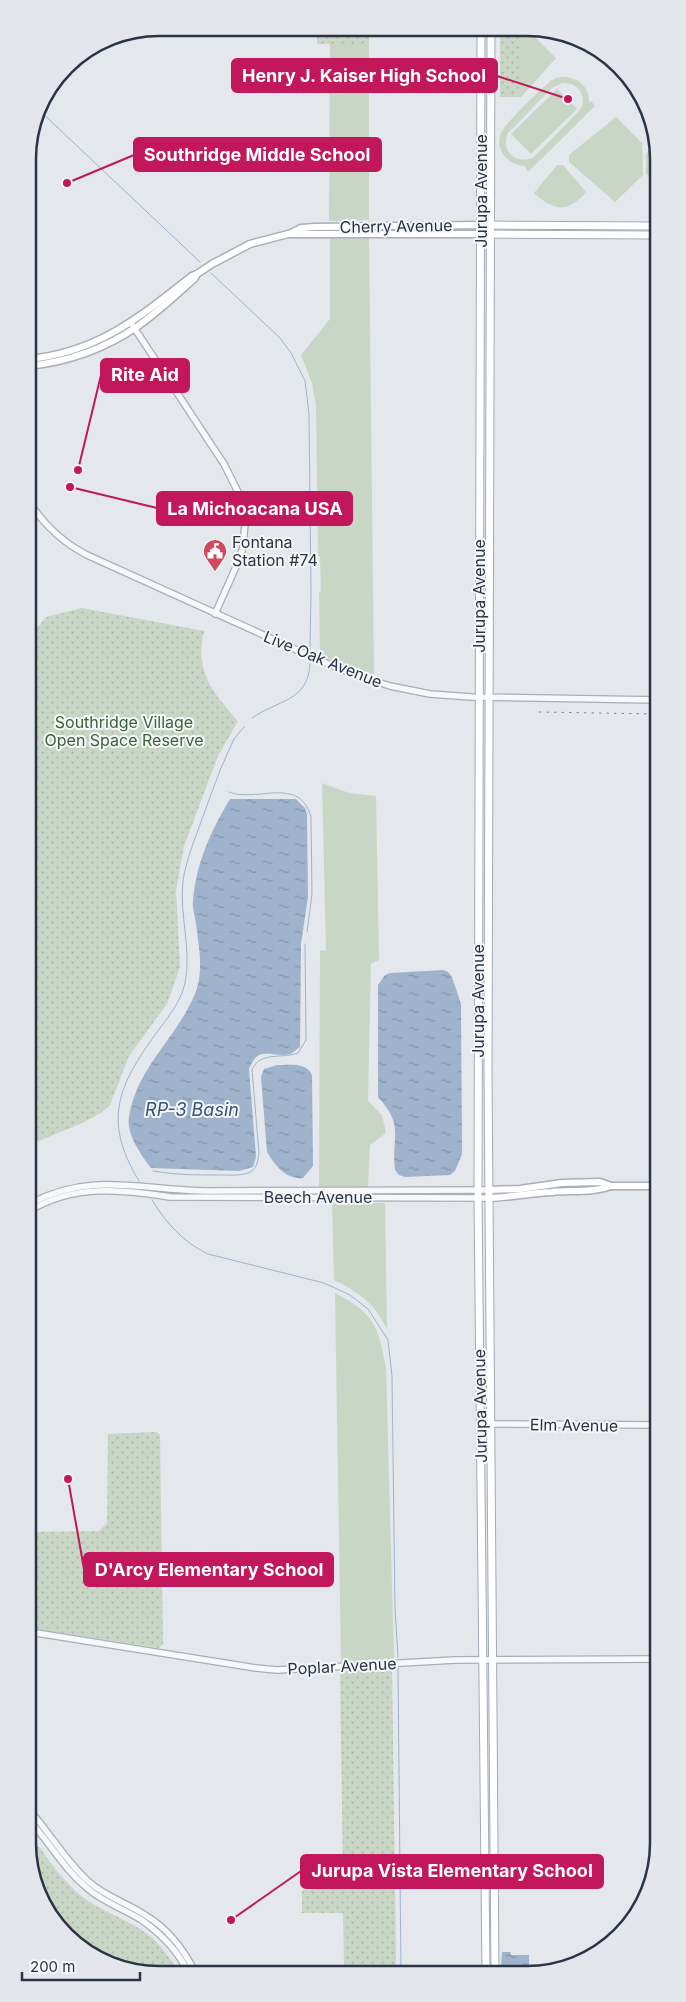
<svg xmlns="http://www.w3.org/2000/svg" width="686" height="2002" font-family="Inter,sans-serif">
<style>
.grass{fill:#c9d6c5;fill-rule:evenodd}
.park{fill:url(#park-dots)}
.water{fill:url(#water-ripples)}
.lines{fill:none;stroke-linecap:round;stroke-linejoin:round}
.stream{stroke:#9fb4cc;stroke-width:1}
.tertiary-casing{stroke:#a9aeb7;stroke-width:8}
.secondary-casing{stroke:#a9aeb7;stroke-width:9}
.primary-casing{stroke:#a3abb8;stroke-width:9}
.tertiary{stroke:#f7f8fa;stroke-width:5.5}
.secondary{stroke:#fff;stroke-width:6}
.primary{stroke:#fff;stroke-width:7}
.rail{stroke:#7d8696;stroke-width:1;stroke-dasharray:2.5 5;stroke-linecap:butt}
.labels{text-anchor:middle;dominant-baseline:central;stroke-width:4;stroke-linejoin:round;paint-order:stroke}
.street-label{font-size:16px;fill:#2b3445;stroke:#f4f6f9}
.poi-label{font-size:16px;fill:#2b3445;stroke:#f4f6f9;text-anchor:start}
.park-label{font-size:16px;fill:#3f6138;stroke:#f4f6f9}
.water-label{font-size:18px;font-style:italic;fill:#34527a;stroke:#f4f6f9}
.rim{fill:none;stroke:#2b3445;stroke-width:2.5}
.leader{fill:none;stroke:#c2185b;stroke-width:2}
.callout-dot{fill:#c2185b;stroke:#f4f6f9;stroke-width:2}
.callout{fill:#c2185b;stroke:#c2185b;stroke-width:2}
.callout-label{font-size:18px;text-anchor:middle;font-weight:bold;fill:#fff}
</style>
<defs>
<pattern id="park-dots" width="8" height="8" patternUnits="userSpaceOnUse" patternTransform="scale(1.25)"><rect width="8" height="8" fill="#c9d6c5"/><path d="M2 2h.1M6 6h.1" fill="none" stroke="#adb8ab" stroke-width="1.8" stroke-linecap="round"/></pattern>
<pattern id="water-ripples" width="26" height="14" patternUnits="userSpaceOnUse" patternTransform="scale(1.25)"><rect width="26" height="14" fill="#9fb4cc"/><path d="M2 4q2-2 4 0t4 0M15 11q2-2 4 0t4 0" fill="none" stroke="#8293a7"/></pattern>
</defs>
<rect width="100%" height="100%" fill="#e4e7ec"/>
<g class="grass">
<polygon points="521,30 528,30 556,58 521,97"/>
<polygon points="330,44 369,44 369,220 329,221"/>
<path d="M563,77C578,77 589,86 589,102L591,101L595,106L528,172L525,166C507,165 493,148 502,131C508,121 542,87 552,80C555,78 559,77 563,77ZM562,83C578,82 588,96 580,110L534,157C517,166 500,151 508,133L552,88Z"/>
<polygon points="557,89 577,109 531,154 511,134"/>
<polygon points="616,117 642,143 643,175 615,202 569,162 569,155"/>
<polygon points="649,150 656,150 656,179 646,174 646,154"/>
<path d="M557,165H563L586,192C568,213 554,211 534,193Z"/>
<polygon points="330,236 369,238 374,676 320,656 319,592 321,591 320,556 318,556 316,405 312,383 301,355 330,319"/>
<polygon points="322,783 349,793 376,796 379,960 371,964 368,1101 382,1115 386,1133 370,1145 368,1187 319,1187 320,950 326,951"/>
<path d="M332,1203H385L387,1329C374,1303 360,1293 334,1280Z"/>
<path d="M335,1293C374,1313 378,1326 386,1368L394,1659L341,1662Z"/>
<polygon points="396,1965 396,1972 344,1972 344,1966"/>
</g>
<g class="park">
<rect x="317" y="29" width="52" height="15"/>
<rect x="500" y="30" width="21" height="67"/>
<path d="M82,608L204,631C194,671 213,693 238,721L218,756L184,846L176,890L180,967L167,1004L129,1056L110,1105L101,1113L80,1124L29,1145L28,639L46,617Z"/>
<polygon points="157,1432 160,1435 163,1644 159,1648 30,1628 30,1532 99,1531 107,1523 108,1434"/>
<polygon points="392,1668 396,1965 344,1965 343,1913 302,1913 302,1890 310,1890 314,1887 315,1874 343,1874 340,1671"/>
<path d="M30,1845H36L40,1848C52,1865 64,1881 80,1895C101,1912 129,1919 150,1936C162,1946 170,1959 179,1972H134L66,1936L30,1869Z"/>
</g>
<g class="water">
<path d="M230,799H296L305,808L307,814L308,897L301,944L300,1047C297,1049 293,1053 290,1054C273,1059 259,1043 249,1069L256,1157L253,1167L239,1171L151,1168C141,1155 126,1134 129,1117C137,1067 176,1039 195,994C204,971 199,948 196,924C195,916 192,908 193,901C196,863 211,831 230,799Z"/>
<path d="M443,970L448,972L452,977L461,1004L462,1154L455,1171L450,1175L405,1177L399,1175L395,1170C391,1135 405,1127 378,1097V985L385,975L390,973Z"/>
<path d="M277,1065C289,1065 307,1062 312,1075L313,1166L303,1178C286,1180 275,1165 267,1152L261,1077L264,1069Z"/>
<polygon points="502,1952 510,1952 511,1955 529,1955 529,1969 501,1967"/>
</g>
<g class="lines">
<g class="stream">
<polyline points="39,110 200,262"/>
<polyline points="211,273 280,338 291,353 305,381 309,414 311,592 310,650"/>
<path d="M252,718C277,700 308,702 310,664"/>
<path d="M229,792C258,803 299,775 311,817L312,894L307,932"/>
<path d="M153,1171C176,1175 197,1175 221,1175C229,1175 240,1176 248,1173C257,1170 258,1161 259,1153L252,1070C259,1051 283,1059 298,1053L306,1040L305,944"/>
<path d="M139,1181C102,1120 118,1086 157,1032C168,1018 181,1001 185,983C192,949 179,915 183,881C186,860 195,839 202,819C210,797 218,774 228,752L234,739L244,727"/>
<path d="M152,1200C166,1223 183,1242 208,1254L324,1283L350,1295L368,1309L388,1340L392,1376L395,1608L398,1657"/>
<polyline points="398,1668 401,1972"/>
</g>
<g class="tertiary-casing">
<g id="tertiary">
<polyline points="133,326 224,464 241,498 245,523 243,547 239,560 215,614"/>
<path d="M28,500C43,524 62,542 87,555L321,661L356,675L390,686L430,694L472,697L657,700"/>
<path d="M29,1204C94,1170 141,1191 208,1191C302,1191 395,1190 489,1190"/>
<path d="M29,1211C74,1184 121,1189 170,1197L489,1198"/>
<polyline points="491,1424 658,1425"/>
<polyline points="30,1632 256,1668 277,1670 455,1660 658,1659"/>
<path d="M30,1811C51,1834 66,1862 89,1882C106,1897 127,1903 145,1915C167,1928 184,1950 195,1972"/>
<path d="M30,1821C50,1843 64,1869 87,1888C104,1903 125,1909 143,1921C161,1934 178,1951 188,1972"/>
</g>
</g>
<g class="secondary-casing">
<g id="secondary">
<polyline points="289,234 301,228 315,227 481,225"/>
<path d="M28,359C97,353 140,317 192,276L197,274L212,264L250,244L288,234H481"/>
<path d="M28,366C67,362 106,348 138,326C158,312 176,295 194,279L197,274"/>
<polyline points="489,1190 520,1189 562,1183 600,1182 611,1186 657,1186"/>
<path d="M489,1198C511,1197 531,1193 552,1192C572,1190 592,1193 611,1186"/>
</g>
</g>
<g class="primary-casing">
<g id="primary">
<polyline points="481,30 478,1197 486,1972"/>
<polyline points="491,30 488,1072 495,1972"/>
<polyline points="486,225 656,226"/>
<polyline points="486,234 656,235"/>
</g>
</g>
<use href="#tertiary" class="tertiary"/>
<use href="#secondary" class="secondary"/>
<use href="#primary" class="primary"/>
<polyline class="rail" points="539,712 657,714"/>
</g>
<defs>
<g id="civic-pin" transform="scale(1.25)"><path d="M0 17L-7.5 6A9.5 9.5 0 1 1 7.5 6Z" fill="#d1495b" stroke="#f4f6f9"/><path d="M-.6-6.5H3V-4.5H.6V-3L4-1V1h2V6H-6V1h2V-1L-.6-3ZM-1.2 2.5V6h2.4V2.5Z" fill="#fff"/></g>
</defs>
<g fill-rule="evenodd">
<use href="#civic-pin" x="215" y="551"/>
</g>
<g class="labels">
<g class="street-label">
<text transform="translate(481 191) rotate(-90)">Jurupa Avenue</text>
<text transform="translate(396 226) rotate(-1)">Cherry Avenue</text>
<text transform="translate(479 596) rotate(-90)">Jurupa Avenue</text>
<text transform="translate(323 659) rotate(22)">Live Oak Avenue</text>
<text transform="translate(478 1001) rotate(-90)">Jurupa Avenue</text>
<text x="318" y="1197">Beech Avenue</text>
<text transform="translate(480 1406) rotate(-91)">Jurupa Avenue</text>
<text transform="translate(574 1425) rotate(1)">Elm Avenue</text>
<text transform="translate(342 1666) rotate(-3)">Poplar Avenue</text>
</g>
<g class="poi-label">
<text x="232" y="542">Fontana<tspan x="232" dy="18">Station #74</tspan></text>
</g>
<g class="park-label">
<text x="124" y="722">Southridge Village<tspan x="124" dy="18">Open Space Reserve</tspan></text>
</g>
<g class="water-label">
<text x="192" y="1109">RP-3 Basin</text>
</g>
</g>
<path d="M0 0H686V2002H0ZM159 36H527A123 123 0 0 1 650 159V1843A123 123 0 0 1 527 1966H159A123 123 0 0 1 36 1843V159A123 123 0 0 1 159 36Z" fill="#e4e6eb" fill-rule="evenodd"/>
<path class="rim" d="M159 36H527A123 123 0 0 1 650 159V1843A123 123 0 0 1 527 1966H159A123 123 0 0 1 36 1843V159A123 123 0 0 1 159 36Z"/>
<path class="leader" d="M568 99L497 76M67 183L134 155M78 470L101 375M70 487L157 508M68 1479L84 1569M231 1920L301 1871"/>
<g class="callout-dot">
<circle cx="568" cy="99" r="5"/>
<circle cx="67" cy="183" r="5"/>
<circle cx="78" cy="470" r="5"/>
<circle cx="70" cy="487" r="5"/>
<circle cx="68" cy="1479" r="5"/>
<circle cx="231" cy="1920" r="5"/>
</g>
<g class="callout">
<rect x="232" y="59" width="265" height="33" rx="5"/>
<rect x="134" y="138" width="247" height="33" rx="5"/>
<rect x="101" y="359" width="88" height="33" rx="5"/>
<rect x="157" y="492" width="195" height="33" rx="5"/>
<rect x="84" y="1553" width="249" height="33" rx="5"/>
<rect x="301" y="1855" width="302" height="33" rx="5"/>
</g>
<g class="callout-label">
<text x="364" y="82">Henry J. Kaiser High School</text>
<text x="257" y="161">Southridge Middle School</text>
<text x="145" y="381">Rite Aid</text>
<text x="255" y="515">La Michoacana USA</text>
<text x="209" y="1576">D'Arcy Elementary School</text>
<text x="452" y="1877">Jurupa Vista Elementary School</text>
</g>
<path d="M22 1972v8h118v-8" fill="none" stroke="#2b3445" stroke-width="2.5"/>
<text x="30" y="1972" font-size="15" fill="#2b3445" stroke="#f4f6f9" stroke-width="4" paint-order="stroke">200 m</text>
</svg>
